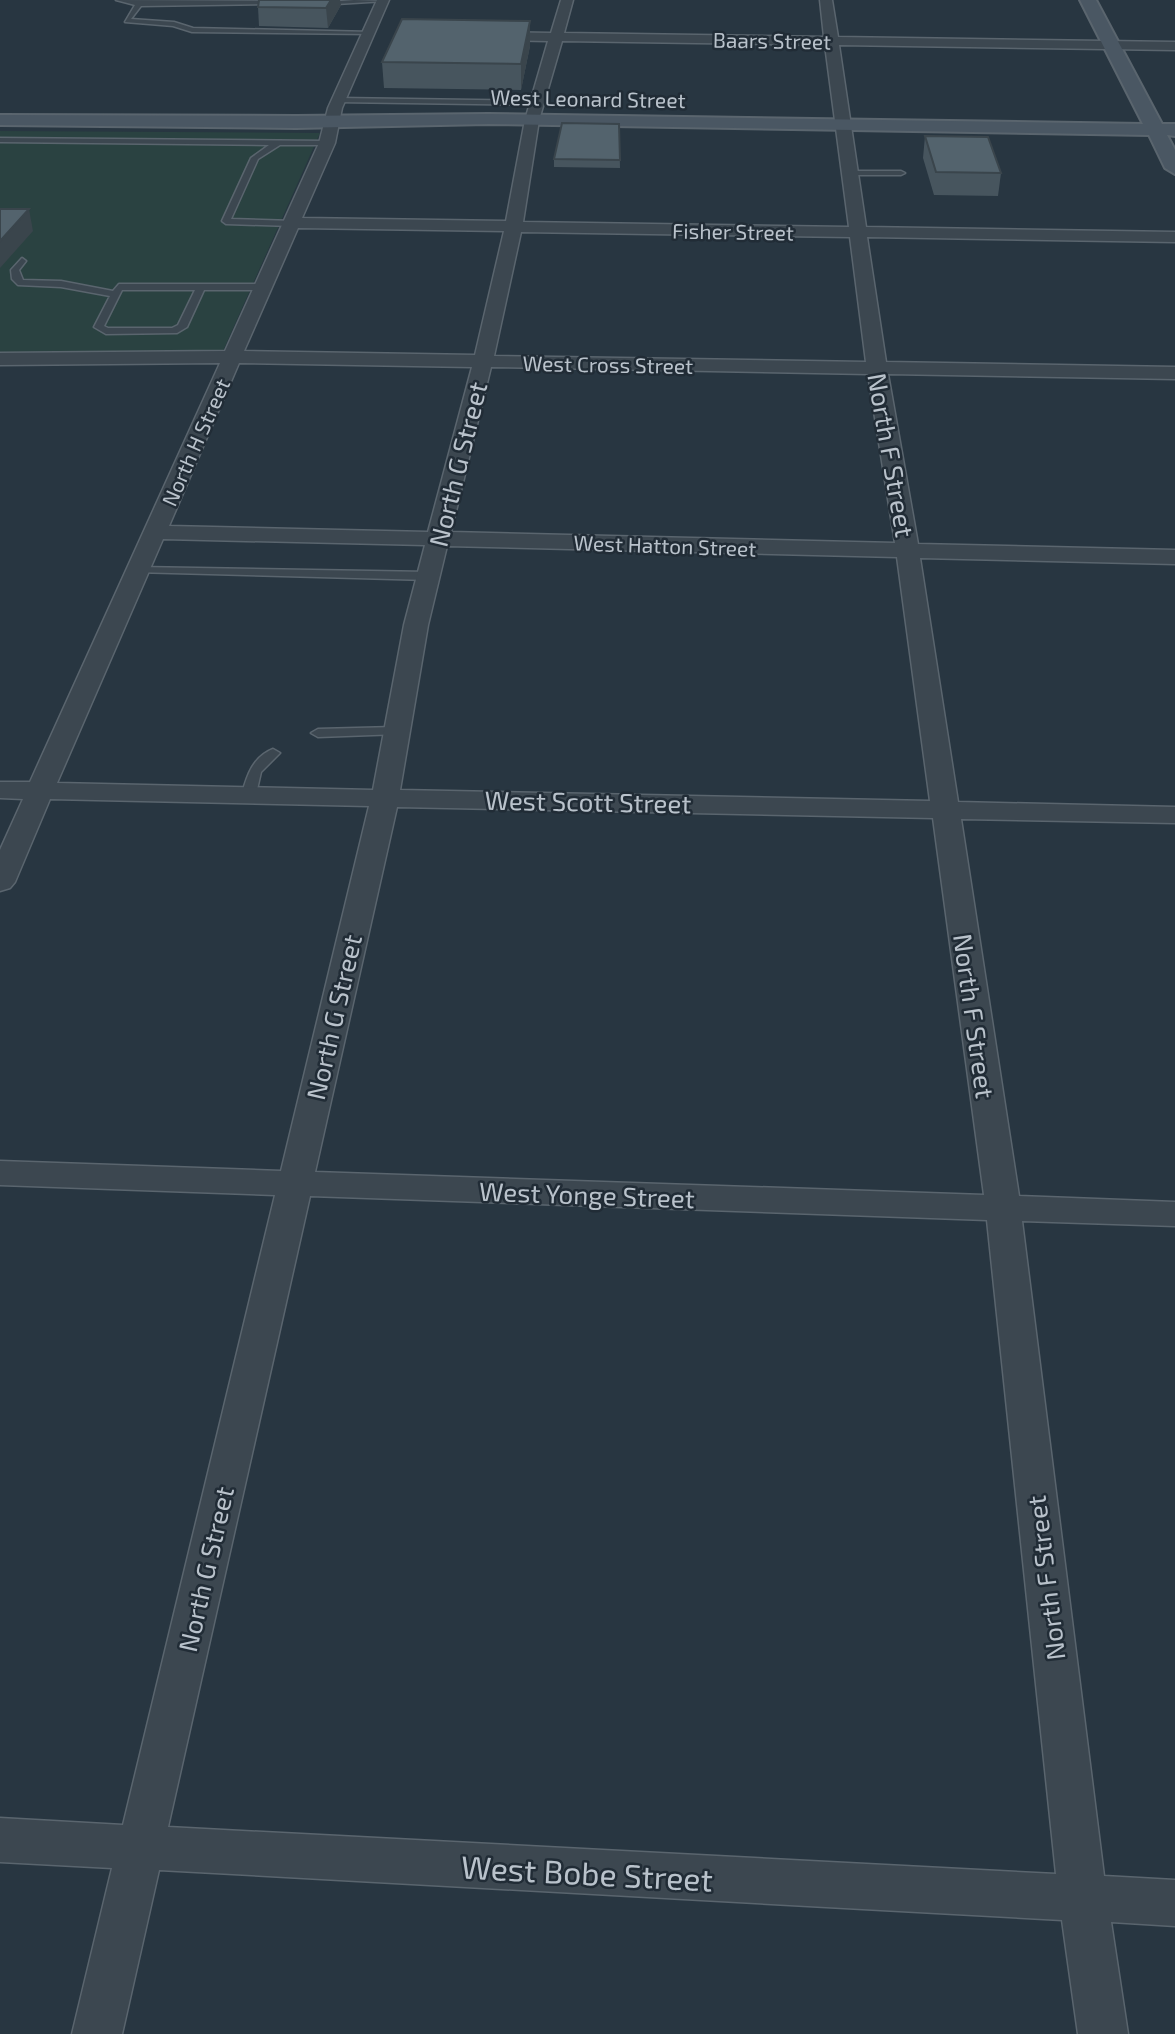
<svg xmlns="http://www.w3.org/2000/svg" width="1175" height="2034" font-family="'Exo 2',sans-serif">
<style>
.green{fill:#2a4241}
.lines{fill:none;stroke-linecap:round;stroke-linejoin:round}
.lane-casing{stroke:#5a656e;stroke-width:3}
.street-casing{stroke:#5a656e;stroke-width:3}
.secondary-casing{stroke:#5a656e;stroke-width:4}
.lane{fill:#3c4750;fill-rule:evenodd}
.street{fill:#3c4750;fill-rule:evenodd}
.secondary{fill:#4a5763;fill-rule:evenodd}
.wall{fill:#47555e}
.shaded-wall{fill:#3a454c}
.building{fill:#53636d;stroke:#3a454c;stroke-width:2}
.labels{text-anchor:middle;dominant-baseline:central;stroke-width:5;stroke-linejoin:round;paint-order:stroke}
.far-street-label{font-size:21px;fill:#b9c2cb;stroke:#212c36}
.street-label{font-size:26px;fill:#b9c2cb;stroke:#212c36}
.near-street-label{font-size:32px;fill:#b9c2cb;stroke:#212c36}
</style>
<rect width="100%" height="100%" fill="#283641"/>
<polygon class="green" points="0,131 320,133 223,351 0,353"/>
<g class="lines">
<g class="lane-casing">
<g id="lane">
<polygon points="116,0 277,1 279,4 141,6 131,19 174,22 193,28 373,32 370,34 192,32 173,26 125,22 135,5"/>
<polygon points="354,0 386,1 320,5 317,3"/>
<polygon points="339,98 538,101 542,103 538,105 336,102"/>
<polygon points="0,138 327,141 331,143 327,145 280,145 258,159 231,219 294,221 294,225 291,226 226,224 222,221 251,158 269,145 0,142"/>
<polygon points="849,171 901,171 905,173 901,175 846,175"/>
<path d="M22,258L26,261L19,270L23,280L61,281L113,291L119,284H263L268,287L263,290H204L187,327L177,333L106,334L94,327L110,296L61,287L18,285L12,279L11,270ZM122,290H195L178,325L172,328H108L104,326Z"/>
<polygon points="138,567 429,572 435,576 429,580 134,572 134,568"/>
<polygon points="395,727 400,728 400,734 318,737 311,733 318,729"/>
<path d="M273,749L280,753L261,772L256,794L249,798L244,797L242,794C247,775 253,757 273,749Z"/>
</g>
</g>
<g class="street-casing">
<path id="street" d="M377,0H389L342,108L335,143L302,218L506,221L525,120L548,41L487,40L480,36L487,32L551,33L561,0H573L564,33L824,37L820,0H832L838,37L1175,42V50L839,45L866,227L1175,232V242L867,237L886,362L1175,367V379L888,374L918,544L1175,550V564L920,558L958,802L1175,807V823L961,819L1019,1196L1175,1202V1226L1022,1221L1104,1876L1175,1880V1926L1111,1922L1128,2034H1078L1062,1920L159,1870L122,2034H72L112,1868L0,1862V1818L123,1825L275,1195L0,1185V1161L281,1171L369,806L50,799L15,882L10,888L0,891V850L23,799L0,798V782H30L220,363L0,365V353L225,351L319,143L328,108ZM562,41L825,45L849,227L523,222L539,120ZM298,228L504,231L475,355L244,351ZM521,232L850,237L866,362L494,356ZM239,363L472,367L428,532L169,526ZM491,367L868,374L895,543L451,532ZM163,539L425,545L404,625L373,790L57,783ZM447,546L897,557L930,801L400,790L428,625ZM397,807L933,818L984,1195L315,1172ZM310,1196L987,1220L1056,1874L168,1827Z"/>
</g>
<g class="secondary-casing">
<polygon id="secondary" points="1080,0 1096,0 1162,124 1175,124 1175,136 1167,135 1175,150 1175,174 1165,168 1149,135 488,124 296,128 0,125 0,115 296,116 488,114 1143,124"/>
</g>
<use href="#lane" class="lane"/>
<use href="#street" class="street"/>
<use href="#secondary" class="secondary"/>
</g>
<g class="wall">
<polygon points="341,5 328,28 259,26 258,7"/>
<polygon points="530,21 530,46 521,90 384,88 382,62"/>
<polygon points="619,124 620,168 554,167 554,159"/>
<polygon points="925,136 1001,173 998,196 934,195 923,158"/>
</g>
<g class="shaded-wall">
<polygon points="331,0 340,0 341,5 328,28 326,8"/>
<polygon points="530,21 530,46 521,90 521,64"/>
<polygon points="29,209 33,231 0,268 0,241"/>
</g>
<g class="building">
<polygon points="259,0 331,0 326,8 258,7"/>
<polygon points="402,19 530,21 521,64 382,62"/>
<polygon points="562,123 619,124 620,160 554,159"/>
<polygon points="925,136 988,137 1001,173 936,172"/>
<polygon points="0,209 29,209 0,241"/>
</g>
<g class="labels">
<g class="far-street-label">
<text transform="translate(772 40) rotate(1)">Baars Street</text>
<text transform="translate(588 98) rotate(1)">West Leonard Street</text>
<text transform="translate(733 231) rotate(1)">Fisher Street</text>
<text transform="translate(608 364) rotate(1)">West Cross Street</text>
<text transform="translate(195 442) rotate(-66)">North H Street</text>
<text transform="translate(665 545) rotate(2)">West Hatton Street</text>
</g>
<g class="street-label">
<text transform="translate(892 455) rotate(80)">North F Street</text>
<text transform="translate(457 464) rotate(-76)">North G Street</text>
<text transform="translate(588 801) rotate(1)">West Scott Street</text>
<text transform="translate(975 1016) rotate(82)">North F Street</text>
<text transform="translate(333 1017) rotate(-77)">North G Street</text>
<text transform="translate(587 1194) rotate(2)">West Yonge Street</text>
<text transform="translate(205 1569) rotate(-77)">North G Street</text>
<text transform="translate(1045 1578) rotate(-97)">North F Street</text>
</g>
<g class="near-street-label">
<text transform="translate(587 1872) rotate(3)">West Bobe Street</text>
</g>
</g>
</svg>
